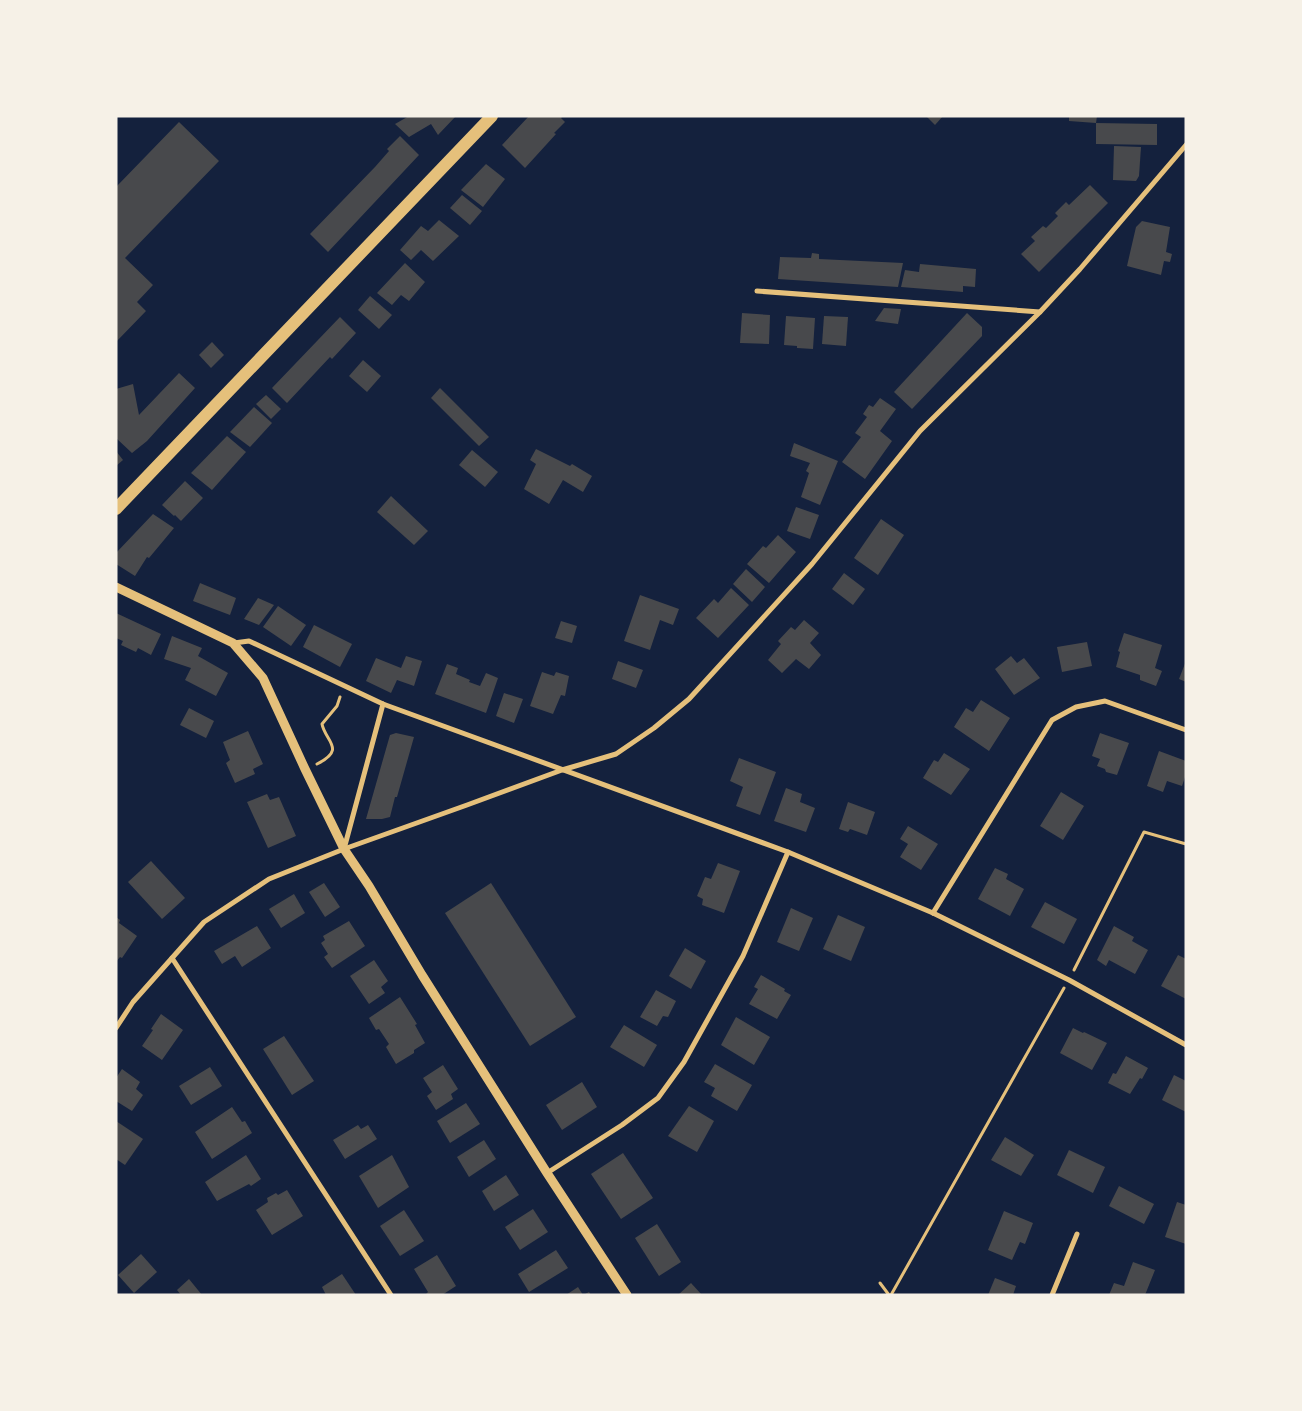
<svg xmlns="http://www.w3.org/2000/svg" width="1302" height="1411" font-family="Commissioner,sans-serif">
<style>
.building{fill:#48494c}
.lines{fill:none;stroke-linecap:round;stroke-linejoin:round}
.path{stroke:#e5c07b;stroke-width:3}
.minor{stroke:#e5c07b;stroke-width:5}
.tertiary{stroke:#e5c07b;stroke-width:9}
.primary{stroke:#e5c07b;stroke-width:12}
</style>
<rect width="100%" height="100%" fill="#14213d"/>
<g class="building">
<polygon points="409,116 456,116 438,135 431,124 409,137 395,124"/>
<polygon points="529,116 563,116 561,118 565,122 554,133 556,134 525,168 502,145"/>
<polygon points="926,116 943,116 935,125"/>
<polygon points="1069,116 1097,116 1096,123 1069,121"/>
<polygon points="179,122 219,161 125,258 153,285 137,302 146,311 116,342 116,187"/>
<polygon points="1096,123 1157,124 1157,145 1096,144"/>
<polygon points="400,136 419,155 328,252 310,234 375,167 389,151 387,149"/>
<polygon points="1114,146 1141,147 1139,176 1136,181 1113,180"/>
<polygon points="486,164 505,179 483,207 461,190"/>
<polygon points="1090,185 1108,203 1039,272 1021,254 1035,241 1031,237 1043,226 1046,228 1058,216 1055,213 1066,202 1069,205"/>
<polygon points="462,195 482,211 470,225 450,208"/>
<polygon points="439,220 459,236 433,261 421,250 411,260 400,250 421,226 428,231"/>
<polygon points="1142,221 1170,227 1166,252 1172,254 1170,262 1164,261 1161,275 1127,266 1136,227"/>
<polygon points="812,253 819,254 819,259 903,263 898,287 778,279 780,257 811,258"/>
<polygon points="405,263 425,282 409,301 401,295 392,305 377,293"/>
<polygon points="920,264 976,269 975,287 963,286 963,292 901,287 905,270 919,272"/>
<polygon points="370,296 392,315 379,329 358,310"/>
<polygon points="884,308 901,309 898,324 875,321"/>
<polygon points="742,313 770,315 769,344 740,343"/>
<polygon points="967,313 982,327 982,336 912,409 894,392"/>
<polygon points="786,316 815,318 813,349 797,348 797,346 784,345"/>
<polygon points="824,316 848,317 846,346 822,344"/>
<polygon points="340,317 356,333 332,359 330,357 287,403 272,388"/>
<polygon points="212,342 224,355 211,368 199,355"/>
<polygon points="363,360 381,376 367,392 349,376"/>
<polygon points="179,373 195,388 147,441 132,453 116,438 116,389 133,384 139,415"/>
<polygon points="440,388 489,437 479,446 431,398"/>
<polygon points="266,395 281,409 271,419 256,404"/>
<polygon points="880,398 896,409 880,431 892,441 865,479 842,462 861,437 855,433 867,417 863,414 869,405 873,407"/>
<polygon points="254,407 272,423 250,447 230,432"/>
<polygon points="227,436 246,452 212,490 191,473"/>
<polygon points="794,443 838,461 820,505 801,497 809,473 806,471 810,463 790,456"/>
<polygon points="536,449 570,466 572,464 592,476 583,492 563,480 549,504 524,489 536,464 530,460"/>
<polygon points="472,450 498,472 485,487 459,465"/>
<polygon points="116,451 123,460 116,466"/>
<polygon points="185,481 203,498 181,521 175,515 174,516 162,505"/>
<polygon points="391,496 428,531 414,545 377,512"/>
<polygon points="796,507 819,515 810,539 787,531"/>
<polygon points="153,514 174,528 149,558 147,557 135,576 116,564 116,553"/>
<polygon points="881,519 904,535 878,575 854,558"/>
<polygon points="778,535 796,552 769,583 747,564 763,546 766,548"/>
<polygon points="746,569 765,587 752,602 733,584"/>
<polygon points="844,573 865,589 853,605 832,589"/>
<polygon points="200,583 236,598 230,615 193,601"/>
<polygon points="731,588 749,605 718,638 696,618 714,599 718,603"/>
<polygon points="640,595 679,609 673,625 660,620 650,650 624,641"/>
<polygon points="258,598 274,605 259,625 244,619"/>
<polygon points="278,606 306,625 291,646 263,627"/>
<polygon points="116,613 161,634 151,655 138,648 136,652 121,645 123,641 116,638"/>
<polygon points="804,620 819,633 810,643 821,655 809,669 796,659 782,673 768,660 781,644 778,641 791,627 795,630"/>
<polygon points="561,621 577,626 572,643 555,638"/>
<polygon points="314,625 352,644 340,667 303,647"/>
<polygon points="1124,633 1162,645 1155,668 1162,671 1156,686 1140,680 1140,675 1116,667 1120,652 1118,651"/>
<polygon points="172,636 202,648 198,656 228,673 216,696 185,680 191,668 164,659"/>
<polygon points="1087,642 1092,666 1062,672 1057,647"/>
<polygon points="406,656 422,661 414,686 397,680 391,693 366,681 376,658 401,668"/>
<polygon points="1011,656 1017,663 1024,658 1040,678 1014,695 995,669"/>
<polygon points="618,661 643,670 636,688 612,679"/>
<polygon points="1186,661 1186,682 1179,679"/>
<polygon points="447,664 458,668 456,674 470,680 469,682 480,686 486,673 498,678 486,713 435,694"/>
<polygon points="542,672 554,676 556,672 569,676 565,696 561,695 553,714 530,706"/>
<polygon points="504,693 523,699 514,723 496,716"/>
<polygon points="981,700 1010,718 989,751 954,727 966,708 973,712"/>
<polygon points="189,708 214,721 206,738 180,725"/>
<polygon points="248,731 263,764 253,769 255,774 235,783 226,763 230,760 223,742"/>
<polygon points="396,733 414,737 397,797 395,797 390,817 382,819 366,819 390,735"/>
<polygon points="1100,733 1129,743 1117,775 1106,772 1105,769 1097,766 1100,759 1092,756"/>
<polygon points="1159,751 1186,761 1186,774 1182,786 1167,781 1163,792 1147,786"/>
<polygon points="944,753 970,769 951,795 923,778 934,760 938,762"/>
<polygon points="739,758 776,772 760,815 736,806 743,787 730,781"/>
<polygon points="786,788 802,794 800,802 815,808 806,832 774,821"/>
<polygon points="1061,792 1084,806 1063,840 1040,826"/>
<polygon points="267,794 270,800 279,797 296,836 268,848 247,802"/>
<polygon points="848,802 875,812 867,835 850,829 848,832 839,829"/>
<polygon points="908,826 938,844 921,870 900,857 908,844 900,839"/>
<polygon points="151,861 185,898 162,919 128,882"/>
<polygon points="718,863 740,871 724,913 702,905 703,899 697,896 705,877 711,879"/>
<polygon points="995,868 1008,874 1006,879 1024,889 1010,916 978,899"/>
<polygon points="324,883 340,907 325,917 309,892"/>
<polygon points="491,883 576,1017 530,1046 445,913"/>
<polygon points="294,894 305,913 281,928 269,909"/>
<polygon points="1045,902 1077,919 1064,944 1031,927"/>
<polygon points="791,908 813,918 799,951 777,942"/>
<polygon points="838,915 865,927 851,961 823,949"/>
<polygon points="116,917 120,920 119,923 137,936 122,958 120,957 116,962"/>
<polygon points="349,921 365,946 332,968 324,957 328,954 321,943 325,940 323,936"/>
<polygon points="257,926 271,948 242,967 235,956 222,964 214,951"/>
<polygon points="1114,926 1134,937 1132,941 1148,950 1135,974 1109,960 1106,966 1097,960"/>
<polygon points="685,948 706,961 691,989 669,976"/>
<polygon points="1178,955 1186,959 1186,999 1161,986"/>
<polygon points="374,960 388,981 381,987 385,993 369,1004 350,976"/>
<polygon points="761,975 785,989 784,991 791,995 777,1019 749,1004 758,989 754,987"/>
<polygon points="656,990 676,1001 668,1017 663,1016 657,1026 640,1017"/>
<polygon points="400,997 417,1024 415,1025 425,1043 414,1050 414,1053 396,1064 386,1047 389,1044 379,1029 376,1030 369,1018"/>
<polygon points="161,1014 183,1030 162,1060 142,1046 153,1030 151,1029"/>
<polygon points="736,1017 770,1037 754,1065 721,1045"/>
<polygon points="624,1025 657,1045 644,1067 610,1047"/>
<polygon points="1073,1028 1083,1033 1084,1032 1107,1043 1092,1070 1060,1053"/>
<polygon points="284,1036 314,1081 292,1095 263,1049"/>
<polygon points="1126,1056 1148,1068 1142,1079 1140,1078 1130,1094 1108,1083 1113,1073 1116,1074"/>
<polygon points="715,1064 752,1085 737,1111 711,1096 715,1088 704,1082"/>
<polygon points="443,1065 458,1089 451,1094 453,1099 436,1110 427,1096 432,1092 423,1078"/>
<polygon points="210,1067 222,1086 191,1105 179,1086"/>
<polygon points="122,1069 140,1082 136,1089 143,1095 132,1111 116,1101 116,1078"/>
<polygon points="1174,1075 1186,1081 1186,1112 1162,1100"/>
<polygon points="582,1082 597,1107 562,1130 546,1105"/>
<polygon points="466,1103 480,1124 450,1143 437,1121"/>
<polygon points="689,1106 714,1121 697,1152 668,1136"/>
<polygon points="232,1107 242,1122 245,1121 252,1133 212,1159 195,1132"/>
<polygon points="116,1121 143,1139 125,1165 116,1159"/>
<polygon points="358,1125 361,1129 368,1125 377,1139 345,1159 333,1140"/>
<polygon points="1005,1137 1034,1155 1021,1176 991,1160"/>
<polygon points="484,1140 496,1159 469,1177 457,1157"/>
<polygon points="1069,1150 1105,1167 1093,1193 1057,1175"/>
<polygon points="623,1153 653,1198 621,1219 591,1174"/>
<polygon points="246,1155 261,1179 251,1186 249,1184 217,1201 205,1182"/>
<polygon points="392,1155 409,1187 378,1208 359,1176"/>
<polygon points="506,1175 519,1195 494,1211 482,1191"/>
<polygon points="1119,1186 1154,1204 1144,1224 1109,1206"/>
<polygon points="287,1190 303,1216 272,1235 256,1210 268,1202 267,1198 276,1193 278,1195"/>
<polygon points="1177,1202 1186,1205 1186,1244 1165,1237"/>
<polygon points="533,1209 548,1232 520,1250 505,1227"/>
<polygon points="404,1210 424,1241 400,1256 380,1226"/>
<polygon points="1004,1211 1033,1223 1025,1244 1020,1242 1012,1260 988,1250"/>
<polygon points="657,1224 681,1262 659,1276 635,1238"/>
<polygon points="556,1250 568,1268 529,1292 518,1274"/>
<polygon points="141,1254 157,1272 134,1293 118,1275"/>
<polygon points="437,1255 456,1286 442,1295 425,1295 428,1292 414,1269"/>
<polygon points="1133,1262 1155,1270 1145,1295 1109,1295 1114,1283 1124,1286"/>
<polygon points="342,1274 356,1295 326,1295 322,1287"/>
<polygon points="995,1278 1016,1286 1013,1295 988,1295"/>
<polygon points="189,1279 202,1295 181,1295 177,1290"/>
<polygon points="691,1283 702,1295 678,1295"/>
<polygon points="578,1287 583,1295 589,1292 591,1295 566,1295"/>
</g>
<g class="lines">
<g class="path">
<path d="M317,764C347,749 325,741 322,724L337,706L340,697"/>
<polyline points="1074,970 1144,832 1186,844"/>
<polyline points="880,1283 889,1295"/>
<polyline points="891,1295 1064,988"/>
</g>
<g class="minor">
<polyline points="757,291 1040,312"/>
<polyline points="234,643 249,641 383,704 788,852 933,913 1069,980 1186,1045"/>
<polyline points="344,849 383,704"/>
<polyline points="933,913 1052,720 1076,707 1105,701 1186,730"/>
<polyline points="172,958 391,1295"/>
<polyline points="116,1028 133,1002 204,922 269,879 344,849 467,805 562,770 616,754 654,728 689,699 812,564 920,431 1040,312 1080,269 1186,145"/>
<polyline points="547,1173 622,1125 658,1098 684,1062 743,956 788,852"/>
<polyline points="1052,1295 1077,1234"/>
</g>
<polyline class="tertiary" points="116,587 233,643 263,678 305,769 344,849 369,886 422,975 547,1173 627,1295"/>
<polyline class="primary" points="116,509 492,116"/>
</g>
<rect width="1302" height="1411" fill="none" stroke="#f6f1e7" stroke-width="235"/>
</svg>
